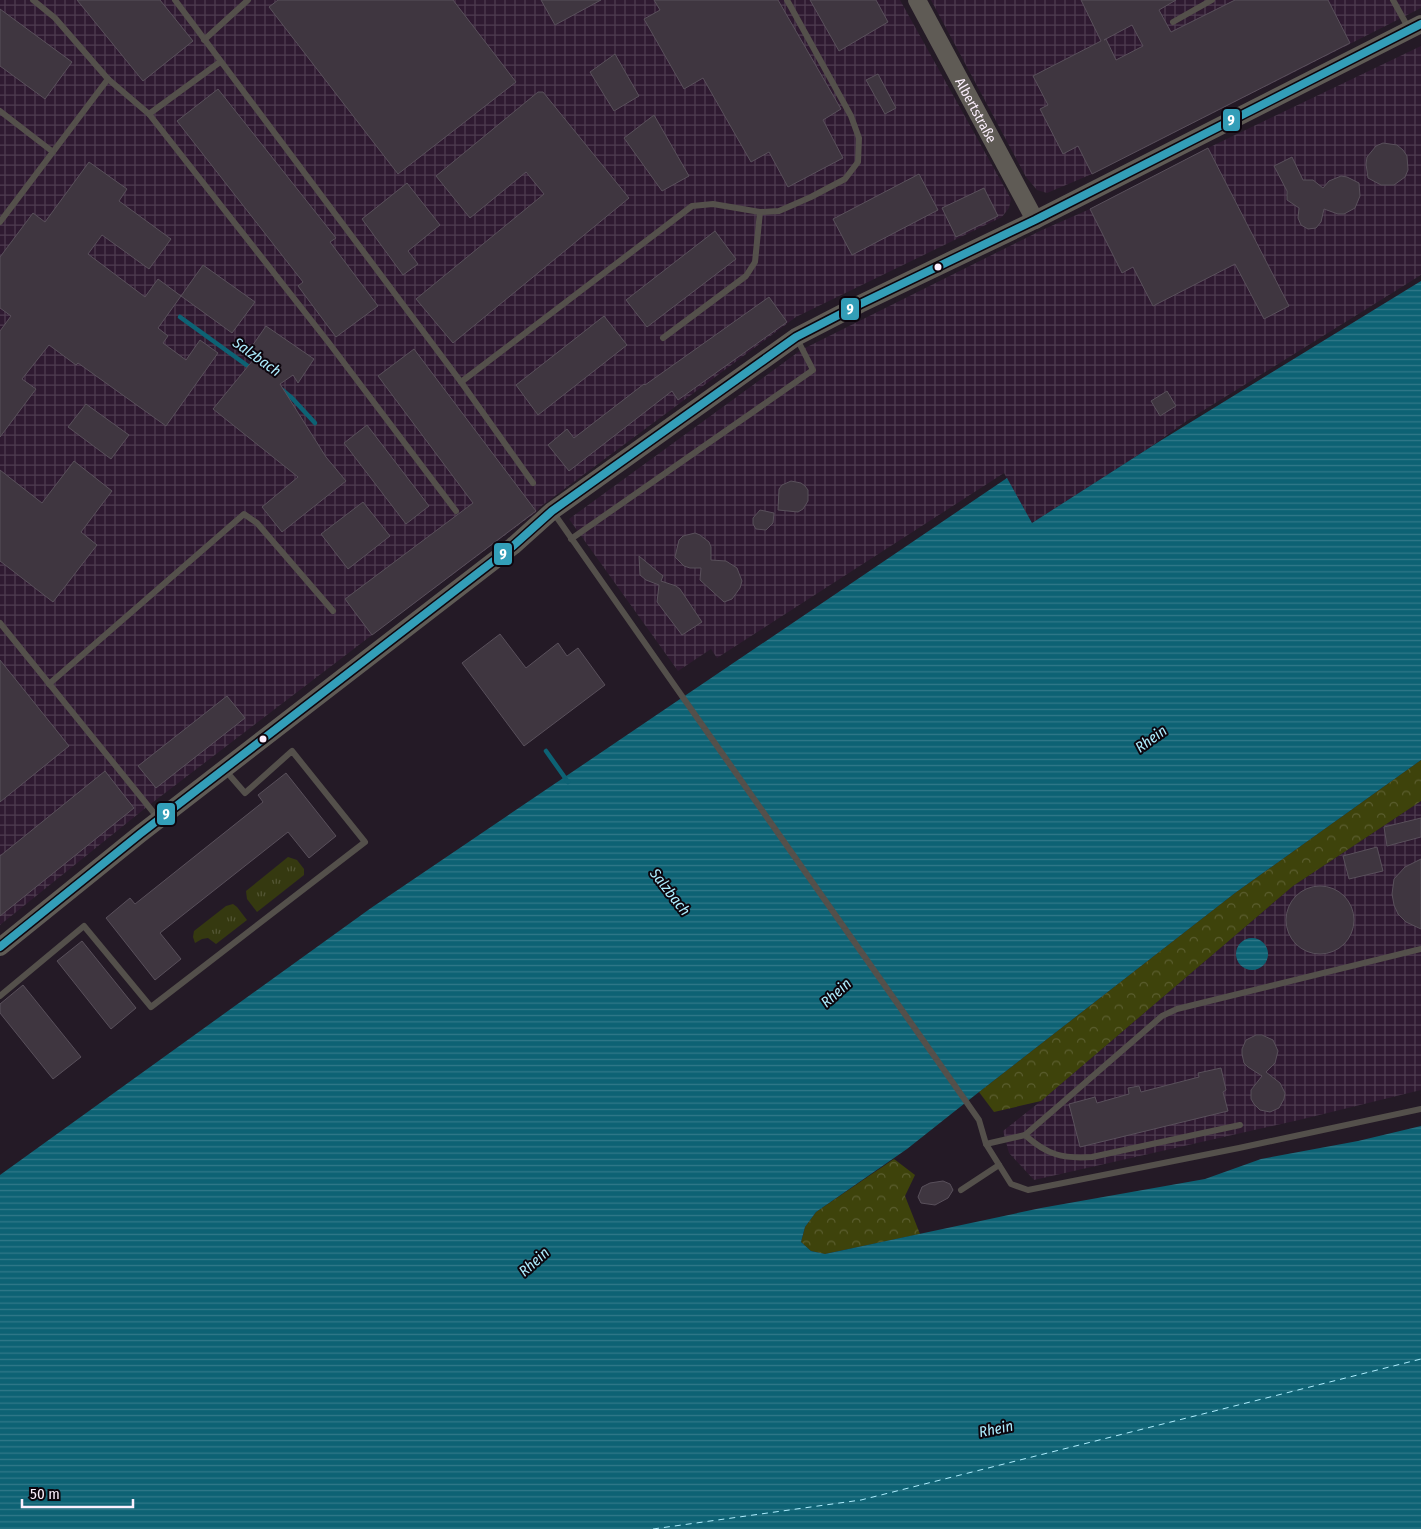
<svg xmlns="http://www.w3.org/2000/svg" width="1421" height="1529" font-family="'Fira Sans Condensed',sans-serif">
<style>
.industrial{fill:url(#industrial-grid)}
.grass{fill:url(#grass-tufts)}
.forest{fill:url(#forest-crowns)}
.water{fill:url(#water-rules)}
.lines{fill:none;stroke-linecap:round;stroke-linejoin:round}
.stream{stroke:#0d6274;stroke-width:4.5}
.ferry{stroke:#adedfe;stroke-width:1;stroke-dasharray:6 5;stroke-linecap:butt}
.building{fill:#3f3640;stroke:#59505b;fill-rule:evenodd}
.lane{stroke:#54504b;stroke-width:6}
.secondary{stroke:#5f5b55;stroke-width:18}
.bus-1-casing{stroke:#0d050d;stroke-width:11}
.bus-1{stroke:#339eb8;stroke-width:8}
.bus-dot{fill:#fceffd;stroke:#0d050d;stroke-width:2}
.labels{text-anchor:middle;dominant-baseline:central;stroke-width:4;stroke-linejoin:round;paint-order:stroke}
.street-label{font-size:14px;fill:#fceffd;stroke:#0d050d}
.water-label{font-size:15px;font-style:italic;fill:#adedfe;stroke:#0d050d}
.line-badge{stroke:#0d050d;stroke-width:2}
.badge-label{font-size:14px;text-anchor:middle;font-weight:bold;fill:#fff}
</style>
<defs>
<pattern id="industrial-grid" width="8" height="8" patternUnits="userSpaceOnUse" patternTransform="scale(1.25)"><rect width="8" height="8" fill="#2f1a31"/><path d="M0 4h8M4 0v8" fill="none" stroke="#4e3c50"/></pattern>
<pattern id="grass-tufts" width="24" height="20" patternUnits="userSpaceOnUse" patternTransform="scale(1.25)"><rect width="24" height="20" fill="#353910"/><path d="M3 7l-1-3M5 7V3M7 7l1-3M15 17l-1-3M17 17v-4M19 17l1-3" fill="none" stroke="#535634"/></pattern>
<pattern id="forest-crowns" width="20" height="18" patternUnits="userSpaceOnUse" patternTransform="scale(1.25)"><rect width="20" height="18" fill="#3e430b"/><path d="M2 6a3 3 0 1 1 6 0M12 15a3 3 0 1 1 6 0" fill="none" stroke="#5b5e2f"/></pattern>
<pattern id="water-rules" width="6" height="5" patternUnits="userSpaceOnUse" patternTransform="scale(1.25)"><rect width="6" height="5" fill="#0d6274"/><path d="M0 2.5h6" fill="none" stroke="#317989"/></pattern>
</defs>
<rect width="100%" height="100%" fill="#241a26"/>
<g class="industrial">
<polygon points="0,0 900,0 1011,199 1009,208 1002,217 796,317 540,507 536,512 372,635 148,806 0,925"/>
<polygon points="931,0 1421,0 1421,8 1092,174 1047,193 1037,190 1026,177"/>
<polygon points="1421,46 1421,275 1188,420 1149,448 1032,523 1004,473 717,658 711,649 678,671 569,519 801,350 1042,230 1090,209 1208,148"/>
<polygon points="1421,801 1421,1090 1299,1120 1034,1180 1009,1153 1003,1131 1041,1101 1293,886"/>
</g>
<g class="grass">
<polygon points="288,857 297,860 304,869 304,875 257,912 247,899 246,891"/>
<polygon points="233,904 237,907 247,920 216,944 208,938 202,939 195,943 193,937 194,931 226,906"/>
</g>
<g class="forest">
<polygon points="1421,760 1421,801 1293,886 1041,1101 994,1112 979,1092 1235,893"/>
<polygon points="894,1159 915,1175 905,1196 920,1234 825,1254 811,1251 801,1242 805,1227 816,1212"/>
</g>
<g class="water">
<polygon points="1421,281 1421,760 1235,893 979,1092 907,1149 816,1212 805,1227 801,1242 811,1251 825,1254 1041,1208 1205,1179 1261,1159 1358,1141 1421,1126 1421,1529 0,1529 0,1175 371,908 1007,478 1032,523 1160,441"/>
<circle cx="1252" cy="954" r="16"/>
</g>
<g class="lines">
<g class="stream">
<polyline points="180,317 252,369"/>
<polyline points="281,389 292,398 315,423"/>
<polyline points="546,751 568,782"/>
</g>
<polyline class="ferry" points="653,1529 861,1500 1421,1359"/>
</g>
<g class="building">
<polygon points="77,0 160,0 193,41 143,81"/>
<polygon points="278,0 453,0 516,82 398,174 269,7"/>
<polygon points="541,0 601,0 555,25"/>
<polygon points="654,0 778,0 841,109 823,120 843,158 788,187 769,152 751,162 703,78 684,89 644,19 660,10"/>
<polygon points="810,0 876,0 888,22 839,51"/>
<path d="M1081,0H1176L1159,10L1171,32L1235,0H1328L1350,43L1092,174L1078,146L1063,154L1040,109L1048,105L1033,76L1101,41ZM1132,25L1143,46L1116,60L1106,39L1104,40Z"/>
<polygon points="0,9 72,62 45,99 0,66"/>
<polygon points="615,54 639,96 614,111 590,72"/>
<polygon points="878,74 896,108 885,114 866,80"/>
<polygon points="218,89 336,238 330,242 378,306 336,337 298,286 303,282 177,121"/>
<polygon points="538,92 543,92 629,198 453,343 416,299 544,194 526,172 470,218 436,176"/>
<polygon points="654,115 689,176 662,191 624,138"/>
<polygon points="1383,143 1397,145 1403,150 1407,156 1408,170 1405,177 1394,185 1381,185 1368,178 1366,164 1367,157 1376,146"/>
<polygon points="1208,148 1289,306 1264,319 1235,264 1153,306 1133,267 1122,273 1090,209"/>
<polygon points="1292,157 1303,180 1313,180 1323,188 1329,181 1341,176 1347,177 1359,183 1360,196 1355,208 1344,214 1338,214 1324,209 1321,222 1316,228 1308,229 1301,225 1298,218 1299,208 1287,200 1287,191 1274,166"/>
<polygon points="89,162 127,189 119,201 171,239 149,269 102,235 88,254 145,297 158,279 181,296 158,328 168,336 163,343 186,360 200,340 218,353 166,426 78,363 76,365 49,345 22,379 36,389 0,437 0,331 11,316 0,308 0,257 33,213 45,222"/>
<polygon points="919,174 938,210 852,255 833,219"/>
<polygon points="407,183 440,225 408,251 418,264 403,275 362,219"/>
<polygon points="984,188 998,216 956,237 942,208"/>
<polygon points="715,231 736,259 647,327 626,300"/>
<polygon points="203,265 255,302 232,333 181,296"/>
<polygon points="769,297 787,322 678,400 672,391 569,471 548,445 567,429 574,438 644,384 645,385"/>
<polygon points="604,316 627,345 538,415 516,385"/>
<polygon points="266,326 314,359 298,383 293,375 280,384 326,457 346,481 282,532 262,507 298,477 213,409 258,354 250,349"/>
<polygon points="414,349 536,511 372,635 345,599 473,503 378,376"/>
<polygon points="1167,391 1176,406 1160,416 1151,401"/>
<polygon points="86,404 129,435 111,459 68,427"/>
<polygon points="367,425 429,506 406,524 344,443"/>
<polygon points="74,461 112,491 81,532 97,545 53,602 0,561 0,470 42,503"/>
<polygon points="791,481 801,483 805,486 808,490 808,501 803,509 798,512 778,510 779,489 782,485"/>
<polygon points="363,502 390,536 348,569 321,534"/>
<polygon points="760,510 774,513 773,523 766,530 756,529 753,524 753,518"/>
<polygon points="695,533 700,535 709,542 711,547 711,560 726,561 737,568 742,581 740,588 732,599 724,602 700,580 701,568 690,568 684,566 675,557 679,540 683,536"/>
<polygon points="639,556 663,576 661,581 676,586 680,589 702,622 682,635 657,602 659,585 646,580 640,575"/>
<polygon points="500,634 526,668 558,643 567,656 578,648 605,685 524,746 462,663"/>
<polygon points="0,660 69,746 0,802"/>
<polygon points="227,696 245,718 156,788 138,766"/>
<polygon points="105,771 134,808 0,916 0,856"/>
<polygon points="286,773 336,836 309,858 288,832 160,933 181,959 155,980 106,918 130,898 135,904 263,802 258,795"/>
<polygon points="1421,818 1421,837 1387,846 1384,827"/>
<polygon points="1377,847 1383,871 1349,879 1343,856"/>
<polygon points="1421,859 1421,929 1406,922 1398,914 1394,905 1392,894 1394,879 1405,867"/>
<circle cx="1320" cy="920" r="34"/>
<polygon points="82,941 136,1008 111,1029 57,961"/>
<polygon points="23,985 81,1057 53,1079 0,1013 0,1004"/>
<polygon points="1256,1035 1262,1035 1273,1040 1278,1051 1275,1063 1266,1072 1280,1083 1285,1093 1284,1099 1279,1108 1270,1112 1260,1110 1254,1104 1251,1099 1251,1090 1262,1076 1248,1067 1244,1063 1242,1054 1242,1049 1246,1040"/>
<polygon points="1221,1068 1226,1090 1223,1092 1228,1111 1080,1147 1069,1104 1095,1097 1097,1103 1129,1094 1128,1088 1139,1086 1141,1092 1199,1077 1198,1073"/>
<polygon points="943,1181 950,1184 953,1190 948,1198 935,1205 921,1203 918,1197 922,1187 930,1183"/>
</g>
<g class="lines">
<g class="lane">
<polyline points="33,0 55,18 108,79 149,114 329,343 456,511"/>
<polyline points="175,0 461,382 533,483"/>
<polyline points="1393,0 1409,29"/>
<polyline points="1173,22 1212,0"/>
<polyline points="204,40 248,0"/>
<polyline points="0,111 53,152"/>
<polyline points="149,114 220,62"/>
<polyline points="0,222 108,79"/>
<polyline points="663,338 746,276 755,262 760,212"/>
<polyline points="461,382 692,206 713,204 760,212 779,211 811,197 845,179 858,162 859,138 851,116 787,0"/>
<polyline points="553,512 979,1120 986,1144 1011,1184 1028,1190 1239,1148 1421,1109"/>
<polyline points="571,539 813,370 796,337"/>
<polyline points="0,623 158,818"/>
<polyline points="49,684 244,514 257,523 333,611"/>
<polyline points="0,996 84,926 151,1007 365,842 292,751 245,793 225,770"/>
<polyline points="1025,1135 1162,1016 1177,1009 1421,949"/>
<path d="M986,1144L1025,1135C1047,1155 1063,1159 1092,1157L1240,1125"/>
<polyline points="961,1190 999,1165"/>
</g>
<g class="secondary">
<path id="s1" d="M917,0L1035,220"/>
<polyline points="0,947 140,834 513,546 552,511 796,337 860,304 1035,220 1421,24"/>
</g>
<g class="bus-1-casing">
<polyline id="bus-1" points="0,947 140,834 513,546 552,511 796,337 860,304 1035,220 1421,24"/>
</g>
<use href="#bus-1" class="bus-1"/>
</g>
<g class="bus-dot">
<circle cx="938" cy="267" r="4.5"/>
<circle cx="263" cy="739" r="4.5"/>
</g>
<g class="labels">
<g class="street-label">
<text stroke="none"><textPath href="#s1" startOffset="125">Albertstraße</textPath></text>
</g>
<g class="water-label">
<text transform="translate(257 357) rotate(36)">Salzbach</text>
<text transform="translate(1151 739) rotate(-36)">Rhein</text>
<text transform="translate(670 892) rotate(52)">Salzbach</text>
<text transform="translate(836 993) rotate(-42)">Rhein</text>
<text transform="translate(534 1262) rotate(-42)">Rhein</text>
<text transform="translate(996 1429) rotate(-11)">Rhein</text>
</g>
</g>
<g class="line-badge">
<rect x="1222" y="108" width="19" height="24" rx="5" fill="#339eb8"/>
<rect x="840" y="297" width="20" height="24" rx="5" fill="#339eb8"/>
<rect x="493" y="542" width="20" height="24" rx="5" fill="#339eb8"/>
<rect x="156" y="802" width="20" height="24" rx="5" fill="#339eb8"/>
</g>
<g class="badge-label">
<text x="1231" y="125">9</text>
<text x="850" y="314">9</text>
<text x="503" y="559">9</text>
<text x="166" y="819">9</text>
</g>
<path d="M22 1499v8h111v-8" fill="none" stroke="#fceffd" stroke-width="2.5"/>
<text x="30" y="1499" font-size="15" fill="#fceffd" stroke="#0d050d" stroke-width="4" paint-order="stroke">50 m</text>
</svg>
